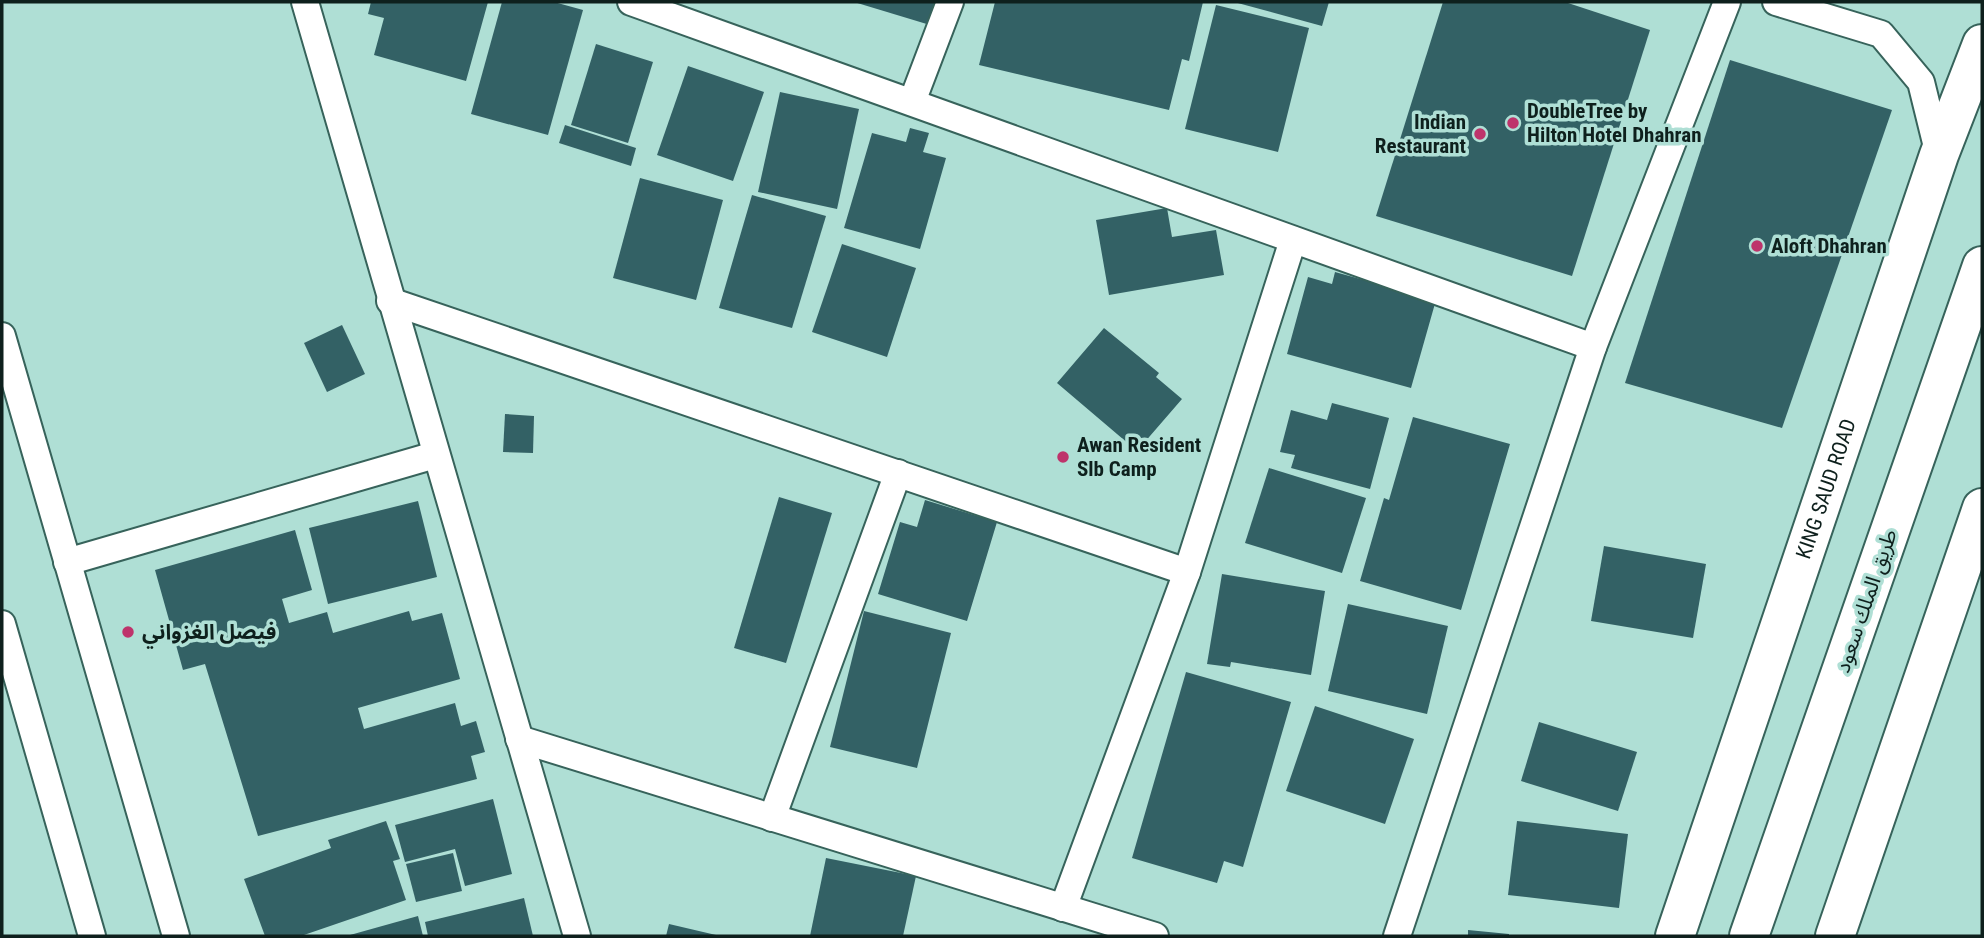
<svg xmlns="http://www.w3.org/2000/svg" width="1984" height="938" font-family="'Roboto Condensed','Noto Sans Arabic',sans-serif">
<style>
.building{fill:#336165}
.lines{fill:none;stroke-linecap:round;stroke-linejoin:round}
.street-casing{stroke:#37635b;stroke-width:30}
.secondary-casing{stroke:#37635b;stroke-width:42}
.primary-casing{stroke:#37635b;stroke-width:42}
.street{stroke:#fff;stroke-width:26}
.secondary{stroke:#fff;stroke-width:38}
.primary{stroke:#fff;stroke-width:38}
.poi-dot{fill:#be336b;stroke:#afdfd5;stroke-width:2.5}
.labels{text-anchor:middle;dominant-baseline:central;stroke-width:7;stroke-linejoin:round;paint-order:stroke}
.poi-label{font-size:21px;font-weight:bold;fill:#0e201d;stroke:#afdfd5;text-anchor:start}
.street-label{font-size:21px;fill:#0e201d;stroke:#afdfd5}
</style>
<rect width="100%" height="100%" fill="#afdfd5"/>
<g class="building">
<polygon points="371,2 488,2 466,81 374,55 384,18 368,14"/>
<polygon points="502,2 554,2 583,10 548,135 471,114"/>
<polygon points="854,2 937,2 930,25"/>
<polygon points="995,2 1203,2 1189,61 1182,59 1169,110 979,65"/>
<polygon points="1234,2 1329,2 1322,26"/>
<polygon points="1443,2 1565,2 1650,30 1572,276 1376,216"/>
<polygon points="1216,5 1309,28 1278,152 1185,129"/>
<polygon points="596,44 653,62 628,143 571,125"/>
<polygon points="1730,60 1892,110 1782,428 1625,383"/>
<polygon points="688,66 764,92 733,181 657,155"/>
<polygon points="780,92 859,109 837,209 758,192"/>
<polygon points="565,125 636,148 631,166 559,143"/>
<polygon points="910,128 929,133 923,152 946,158 920,249 844,228 872,133 906,142"/>
<polygon points="640,178 723,200 696,300 613,278"/>
<polygon points="752,195 826,216 792,328 719,308"/>
<polygon points="1167,208 1172,237 1216,230 1224,275 1109,295 1096,220"/>
<polygon points="842,244 916,268 887,357 812,332"/>
<polygon points="1335,272 1436,300 1411,388 1287,354 1308,277 1332,284"/>
<polygon points="342,325 365,374 327,392 304,343"/>
<polygon points="1104,328 1159,373 1156,377 1182,399 1137,451 1057,383"/>
<polygon points="1332,403 1389,418 1370,489 1291,468 1295,455 1280,452 1291,410 1327,420"/>
<polygon points="505,414 534,416 533,453 503,452"/>
<polygon points="1413,417 1510,444 1461,610 1360,581 1384,498 1389,500"/>
<polygon points="1269,468 1366,498 1342,573 1245,543"/>
<polygon points="779,497 832,513 786,663 734,648"/>
<polygon points="925,500 997,522 967,621 878,594 900,522 917,527"/>
<polygon points="418,501 437,577 328,604 309,528"/>
<polygon points="295,530 312,590 282,599 289,623 327,612 333,633 409,611 412,621 442,613 460,679 358,708 364,729 455,703 461,726 476,721 485,752 471,756 477,779 258,836 205,664 183,670 155,570"/>
<polygon points="1604,546 1706,564 1693,638 1591,621"/>
<polygon points="1222,574 1325,591 1311,675 1231,662 1230,667 1207,664"/>
<polygon points="1348,604 1448,626 1427,714 1328,691"/>
<polygon points="864,611 951,633 917,768 830,747"/>
<polygon points="1186,672 1291,702 1243,867 1224,861 1217,883 1132,858"/>
<polygon points="1315,706 1414,739 1385,824 1286,791"/>
<polygon points="1539,722 1637,752 1618,811 1521,781"/>
<polygon points="493,799 512,874 465,886 455,849 405,862 395,825"/>
<polygon points="386,821 400,859 393,861 406,900 301,936 265,936 244,879 331,848 328,840"/>
<polygon points="1517,821 1628,834 1619,908 1508,895"/>
<polygon points="453,853 462,891 416,902 406,864"/>
<polygon points="826,858 916,876 903,936 810,936"/>
<polygon points="524,898 533,936 428,936 425,922"/>
<polygon points="418,916 423,936 350,936 350,935"/>
<polygon points="669,924 716,935 716,936 666,936"/>
<polygon points="1468,930 1509,934 1509,936 1468,936"/>
</g>
<g class="lines">
<g class="street-casing">
<g id="street">
<polyline points="305,2 577,936"/>
<polyline points="631,2 1593,347"/>
<polyline points="1776,2 1881,34 1921,82 1939,155"/>
<polyline points="912,102 950,2"/>
<polyline points="390,301 1187,572"/>
<polyline points="2,336 176,936"/>
<polyline points="67,562 435,455"/>
<polyline points="2,624 92,936"/>
<polyline points="519,739 1155,936"/>
<polyline points="772,818 898,473"/>
<polyline points="1063,908 1187,572 1293,240"/>
<polyline points="1397,936 1593,347 1727,2"/>
</g>
</g>
<g class="secondary-casing">
<g id="secondary">
<path id="s1" d="M1675,936L1939,155L1982,44"/>
</g>
</g>
<g class="primary-casing">
<g id="primary">
<polyline points="1749,936 1982,266"/>
<polyline points="1835,936 1982,508"/>
</g>
</g>
<use href="#street" class="street"/>
<use href="#secondary" class="secondary"/>
<use href="#primary" class="primary"/>
</g>
<g class="poi-dot">
<circle cx="1513" cy="123" r="7"/>
<circle cx="1480" cy="134" r="7"/>
<circle cx="1757" cy="246" r="7"/>
<circle cx="1063" cy="457" r="7"/>
<circle cx="128" cy="632" r="7"/>
</g>
<g class="labels">
<g class="poi-label">
<text x="1527" y="111">DoubleTree by<tspan x="1527" dy="24">Hilton Hotel Dhahran</tspan></text>
<text x="1466" y="122" text-anchor="end">Indian<tspan x="1466" dy="24">Restaurant</tspan></text>
<text x="1771" y="246">Aloft Dhahran</text>
<text x="1077" y="445">Awan Resident<tspan x="1077" dy="24">Slb Camp</tspan></text>
<text x="142" y="632">فيصل الغزواني</text>
</g>
<g class="street-label">
<text stroke="none"><textPath href="#s1" startOffset="472">KING SAUD ROAD</textPath></text>
<text transform="translate(1866 601) rotate(-71)">طريق الملك سعود</text>
</g>
</g>
<rect width="1984" height="938" fill="none" stroke="#0e201d" stroke-width="7"/>
</svg>
